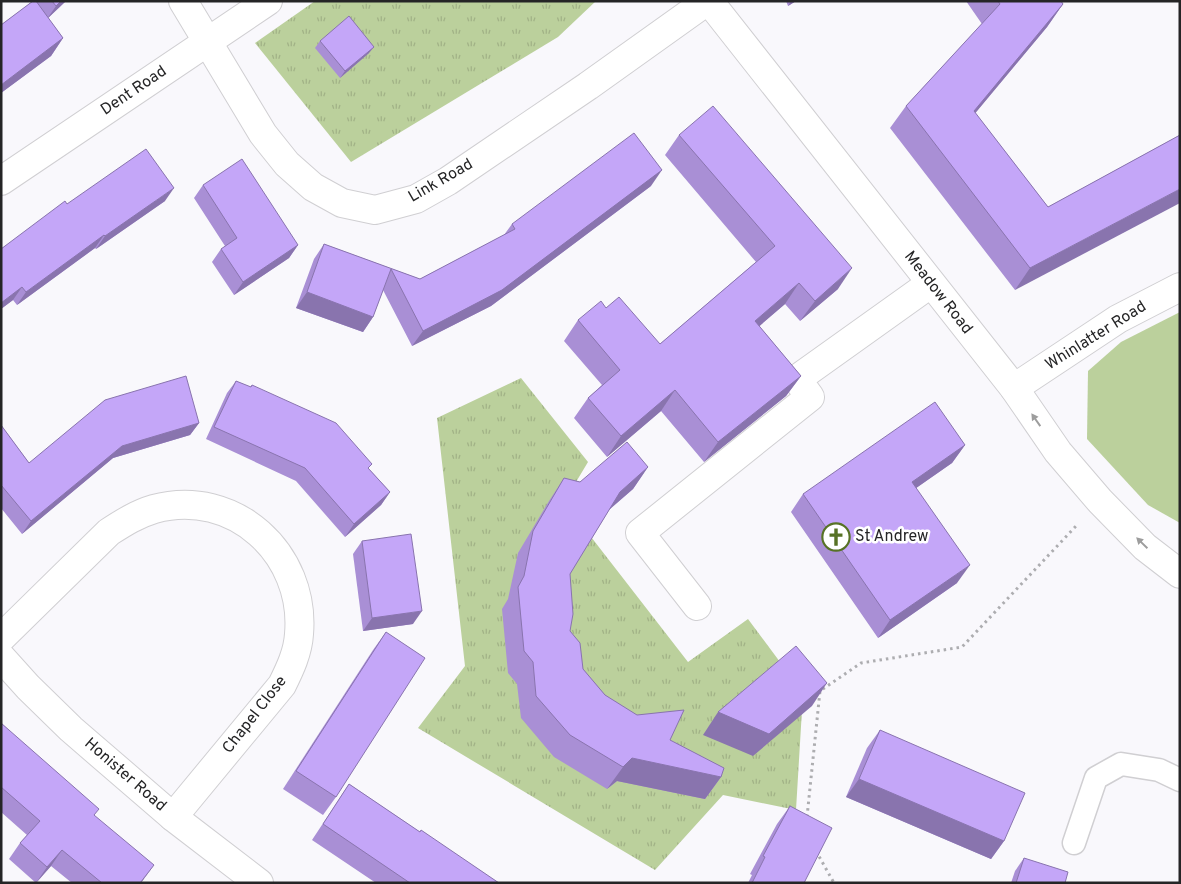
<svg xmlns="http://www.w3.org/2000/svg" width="1181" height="884" font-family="Overpass,sans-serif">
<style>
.grass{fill:url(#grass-tufts)}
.park{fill:#bbd09c}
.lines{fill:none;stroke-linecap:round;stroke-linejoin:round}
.service-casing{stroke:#d0cfd2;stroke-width:25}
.minor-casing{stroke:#d0cfd2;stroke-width:30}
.path{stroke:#adadb0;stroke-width:3;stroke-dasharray:2.5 4;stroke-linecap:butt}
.service{stroke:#fff;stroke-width:22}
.minor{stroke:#fff;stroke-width:28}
.wall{fill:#a98fd5}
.shaded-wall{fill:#8974ae}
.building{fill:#c4a6f8;stroke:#8974ae}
.oneway{fill:#9d9d9d}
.labels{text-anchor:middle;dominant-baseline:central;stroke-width:5;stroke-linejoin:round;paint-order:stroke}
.street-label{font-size:16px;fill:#252526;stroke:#fff}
.poi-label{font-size:16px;fill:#252526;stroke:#fff;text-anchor:start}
</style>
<defs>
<pattern id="grass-tufts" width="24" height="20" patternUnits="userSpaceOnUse" patternTransform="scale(1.25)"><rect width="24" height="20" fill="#bbd09c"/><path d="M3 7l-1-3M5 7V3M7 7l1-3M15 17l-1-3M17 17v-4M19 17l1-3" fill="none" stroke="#a1b286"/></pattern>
</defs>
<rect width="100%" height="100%" fill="#f9f8fc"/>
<g class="grass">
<polygon points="315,1 596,1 558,37 351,162 255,43"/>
<polygon points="521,378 588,462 564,502 688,662 748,619 803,693 796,810 723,795 655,870 418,728 465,666 437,418"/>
</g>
<polygon class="park" points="1180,312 1180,523 1148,505 1087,439 1088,371 1121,342"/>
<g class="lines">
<g class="service-casing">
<polyline id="service" points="1074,843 1096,778 1121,764 1159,770 1180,780"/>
</g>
<g class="minor-casing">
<g id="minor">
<polyline points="183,1 263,134 287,164 313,187 342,203 375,210 416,199 448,181 588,86 707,1"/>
<polyline points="709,1 1014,388 1058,452 1100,501 1145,547 1180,574"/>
<polyline points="1,181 268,1"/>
<polyline points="1014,388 1118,319 1180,287"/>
<polyline points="697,606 640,533 810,397 797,379 930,284"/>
<path d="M1,638L109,532C123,523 137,514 154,509C234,487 306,554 299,634C298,652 290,669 282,685L173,817"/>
<polyline points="1,657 28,687 71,729 173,817 259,883"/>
</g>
</g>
<g class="path">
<polyline points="807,817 820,691 861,663 962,647 1077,525"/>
<polyline points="816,851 834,883"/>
</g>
<use href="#service" class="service"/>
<use href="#minor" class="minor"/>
</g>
<g class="wall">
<polygon points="31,1 66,1 48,18 63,38 51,56 1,93 1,25 32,2"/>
<polygon points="786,1 796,1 788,6"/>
<polygon points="966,1 1061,1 1063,4 1047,27 975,113 1048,207 1180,135 1015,290 890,128 906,106 982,24"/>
<polygon points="320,41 369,53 340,78 315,48"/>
<polygon points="679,135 838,289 800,321 785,304 759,326 801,376 786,396 704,462 661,411 607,457 574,418 588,398 602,385 564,341 578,320 660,344 756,262 665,155"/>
<polygon points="203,185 298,245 289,258 234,295 212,262 221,249 225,246 194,198"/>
<polygon points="651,186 491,306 412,346 383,290 373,317 363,332 296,308 314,259 324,244 420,279 504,235 512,224"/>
<polygon points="165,201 96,249 95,248 17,305 13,300 1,309 1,249 67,204"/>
<polygon points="236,381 250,387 252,385 369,469 390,492 381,505 345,537 296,481 206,439 227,393"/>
<polygon points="199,423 190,435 113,458 22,534 1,508 1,425 29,463"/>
<polygon points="965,445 952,463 916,488 957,583 878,638 791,512 803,494"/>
<polygon points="648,467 633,489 609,510 570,574 570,631 583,669 605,695 721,777 705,799 617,781 607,789 554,757 521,718 517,684 508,673 502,609 508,599 518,553 549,501 564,478 580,482"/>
<polygon points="362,541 413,624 363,631 353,554"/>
<polygon points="386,632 336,797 323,815 283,789 373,650"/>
<polygon points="1,723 94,815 141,883 72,883 51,866 36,883 9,859 20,843 27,835 1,812"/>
<polygon points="880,730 1004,841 991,859 846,797 867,748"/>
<polygon points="349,784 420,832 499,883 376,883 312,840"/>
<polygon points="790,806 804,883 748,883 752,875 750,874 777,824"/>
<polygon points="1024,858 1065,883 1011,883 1015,871"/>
</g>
<g class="shaded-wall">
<polygon points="61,1 66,1 47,19 56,6"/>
<polygon points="791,1 796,1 788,6"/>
<polygon points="1063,4 1047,27 958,134 974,111"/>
<polygon points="63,38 51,56 1,93 1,85"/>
<polygon points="374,47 369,53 340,78 345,71"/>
<polygon points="662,170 651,186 491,306 412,346 423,331"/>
<polygon points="174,188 165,201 96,249 105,236"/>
<polygon points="1180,189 1180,203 1015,290 1030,268"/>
<polygon points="104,235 95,248 17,305 26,292"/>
<polygon points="298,245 289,258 234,295 243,282"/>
<polygon points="852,268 838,289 800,321 815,301"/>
<polygon points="799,283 785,304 741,342 755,321"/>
<polygon points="22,287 13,300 1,309 1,303"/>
<polygon points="307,292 373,317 363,332 296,308"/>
<polygon points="801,376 786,396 704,462 718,442"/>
<polygon points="675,390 661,411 607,457 621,436"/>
<polygon points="199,423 190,435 113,458 22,534 31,521 122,446"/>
<polygon points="965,445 952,463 899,500 912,482"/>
<polygon points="648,467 633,489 604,514 620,492"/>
<polygon points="390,492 381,505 345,537 354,524"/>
<polygon points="970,565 957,583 878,638 890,620"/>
<polygon points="422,611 413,624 363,631 372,618"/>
<polygon points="827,683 812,706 753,756 703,735 718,712"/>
<polygon points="632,758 721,777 705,799 617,781 607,789 623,767"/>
<polygon points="859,779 1004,841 991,859 846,797"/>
<polygon points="62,850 51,866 36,883 47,867"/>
<polygon points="154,865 141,883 140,883"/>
</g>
<g class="building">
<polygon points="33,1 36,1 63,38 1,85 1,25"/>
<polygon points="52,1 61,1 56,6"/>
<polygon points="998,1 1061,1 1063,4 974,111 1048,207 1180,135 1180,189 1030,268 906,106 1000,4"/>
<polygon points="349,16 374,47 345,71 320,41"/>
<polygon points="713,106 852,268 815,301 799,283 755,321 801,376 718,442 675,390 621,436 588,398 620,370 578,320 601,301 606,308 619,297 660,344 775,246 679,135"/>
<polygon points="634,133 662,170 502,290 423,331 391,269 373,317 307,292 324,244 420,279 515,229 512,224"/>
<polygon points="146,149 174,188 105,236 104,235 26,292 22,287 1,303 1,249 65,201 67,204"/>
<polygon points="242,159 298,245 243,282 221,249 237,238 203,185"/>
<polygon points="186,376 199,423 122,446 31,521 1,485 1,425 29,463 105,400"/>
<polygon points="236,381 251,387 252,385 336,423 372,464 368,468 390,492 354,524 305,468 214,427"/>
<polygon points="935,402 965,445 912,482 970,565 890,620 803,494"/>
<polygon points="627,442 648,467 620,492 570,574 573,614 570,631 580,643 583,669 605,695 637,715 684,710 670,740 724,768 721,777 632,758 623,767 570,735 536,696 533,662 524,651 518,587 524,576 533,531 564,478 580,482"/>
<polygon points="411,534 422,611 372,618 362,541"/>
<polygon points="386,632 425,658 336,797 296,771"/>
<polygon points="796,646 827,683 769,734 718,712"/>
<polygon points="1,723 99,809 94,815 154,865 140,883 102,883 62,850 47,867 20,843 40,821 1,787"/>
<polygon points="880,730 1025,793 1004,841 859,779"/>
<polygon points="349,784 420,832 421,830 499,883 410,883 323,824"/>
<polygon points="790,806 832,828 804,883 752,883 765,857 763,856"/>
<polygon points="1024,858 1068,872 1065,883 1016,883"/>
</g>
<defs><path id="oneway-solid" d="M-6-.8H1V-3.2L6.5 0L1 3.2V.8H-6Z" transform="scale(1.25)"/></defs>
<g class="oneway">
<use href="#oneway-solid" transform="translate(1036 420) rotate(-125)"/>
<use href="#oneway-solid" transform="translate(1142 543) rotate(-136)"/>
</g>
<defs>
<g id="church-ring" transform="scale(1.4375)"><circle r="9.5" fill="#fff" stroke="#577225" stroke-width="1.5"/><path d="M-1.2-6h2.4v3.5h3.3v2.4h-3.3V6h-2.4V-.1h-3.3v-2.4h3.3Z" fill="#577225"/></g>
</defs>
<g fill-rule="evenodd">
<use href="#church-ring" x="836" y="537"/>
</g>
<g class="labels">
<g class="street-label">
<text transform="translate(134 91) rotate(-34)">Dent Road</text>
<text transform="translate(441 181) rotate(-30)">Link Road</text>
<text transform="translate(938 293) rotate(52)">Meadow Road</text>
<text transform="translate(1096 336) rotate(-32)">Whinlatter Road</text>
<text transform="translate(255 715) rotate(-52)">Chapel Close</text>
<text transform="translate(125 775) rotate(41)">Honister Road</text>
</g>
<g class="poi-label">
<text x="855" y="537">St Andrew</text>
</g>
</g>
<rect width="1181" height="884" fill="none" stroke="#252526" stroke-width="5"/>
</svg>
